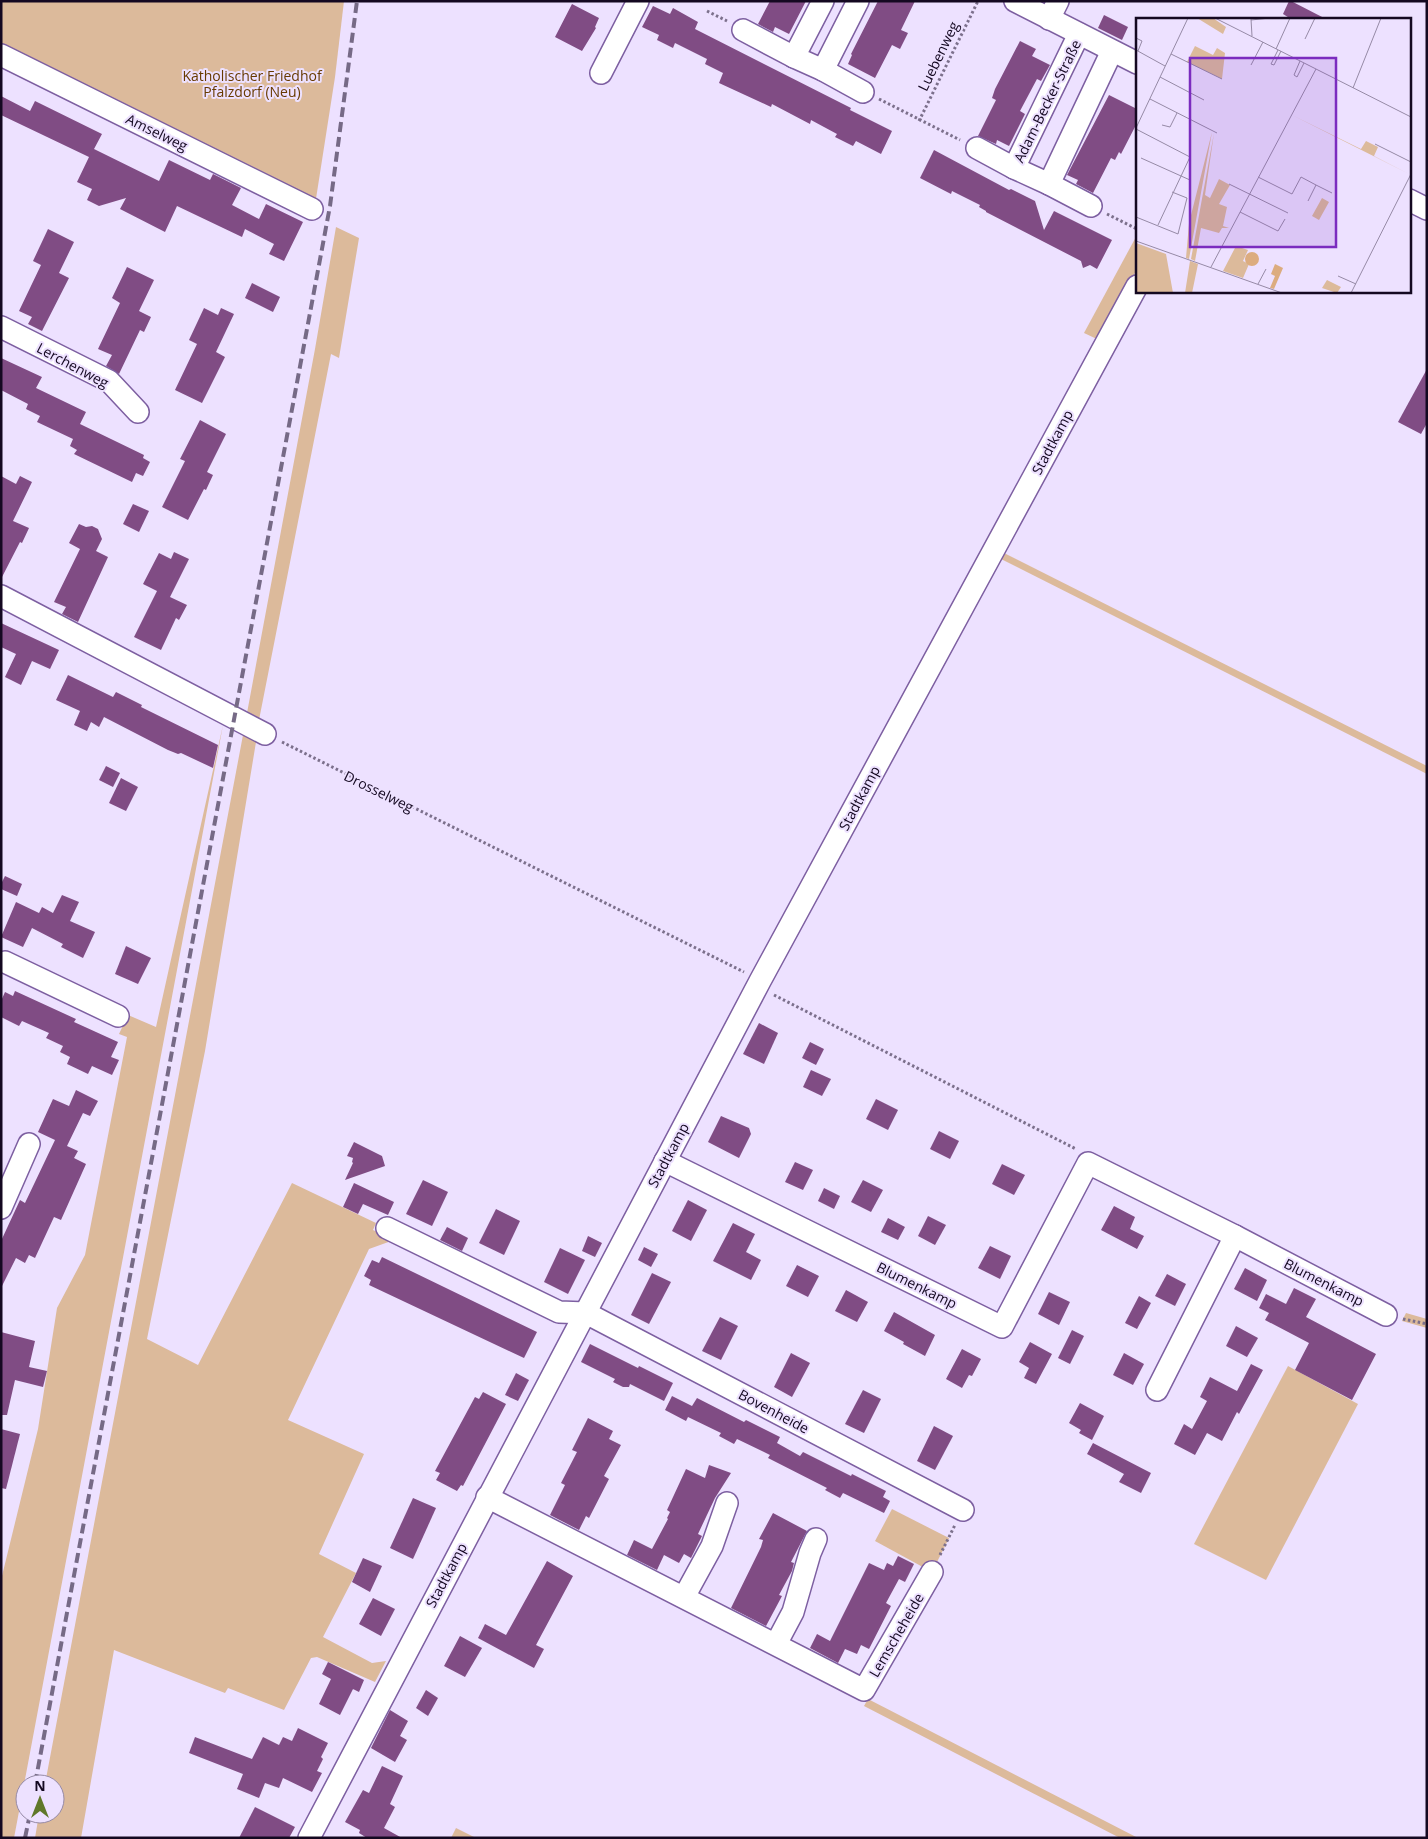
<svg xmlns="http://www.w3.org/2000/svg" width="1428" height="1839" font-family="'Open Sans',sans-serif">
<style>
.green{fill:#dcba9b}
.building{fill:#804c84}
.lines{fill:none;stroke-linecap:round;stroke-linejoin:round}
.minor-casing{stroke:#7d5fa1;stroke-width:24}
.path{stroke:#7c708c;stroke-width:3;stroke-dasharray:2.5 2.5;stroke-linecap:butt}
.minor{stroke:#fff;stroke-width:21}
.rail{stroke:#766a86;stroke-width:4;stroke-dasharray:10 5;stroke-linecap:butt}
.labels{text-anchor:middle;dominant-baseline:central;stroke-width:4;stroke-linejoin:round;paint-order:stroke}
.street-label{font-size:14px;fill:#140821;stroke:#ede1ff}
.park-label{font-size:14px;fill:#673a00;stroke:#ede1ff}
.inset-road{fill:none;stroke:#968aa6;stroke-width:1}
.view{fill:#7b2cbf;fill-opacity:0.15;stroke:#7b2cbf;stroke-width:2.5}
.inset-edge{fill:none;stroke:#140821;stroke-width:2.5}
</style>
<rect width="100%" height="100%" fill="#ede1ff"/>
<g class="green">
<polygon points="1,1 344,1 335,77 315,205 1,48"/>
<polygon points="336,227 359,238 339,358 331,354 259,720 247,713 315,349"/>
<polygon points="1137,235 1137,269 1099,340 1084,333"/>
<polygon points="1002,552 1427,766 1427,774 999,558"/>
<polygon points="223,725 14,1838 1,1838 1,1580 38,1429 57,1308 85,1255 127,1037 119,1034 128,1015 156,1027"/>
<polygon points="243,735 256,742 205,1051 147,1339 198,1365 292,1183 376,1223 373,1230 394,1240 369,1249 288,1420 364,1454 319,1554 356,1573 323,1637 372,1663 386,1661 375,1682 317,1657 311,1658 284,1710 228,1688 225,1693 114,1650 81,1838 35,1838 39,1814 55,1814 55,1784 45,1784"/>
<polygon points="1406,1313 1427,1319 1427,1328 1402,1321"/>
<polygon points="1288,1366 1358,1404 1266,1580 1194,1544"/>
<polygon points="892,1509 949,1538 932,1572 875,1541"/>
<polygon points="868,1699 1138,1838 1120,1838 864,1706"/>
<polygon points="456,1828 476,1838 451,1838"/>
</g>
<g class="building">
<polygon points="770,1 806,1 789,34 775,27 773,32 758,24"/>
<polygon points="878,1 915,1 901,30 908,33 900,49 892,45 875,78 848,64 852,55 851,54"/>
<polygon points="1289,1 1291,1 1326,19 1291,19 1283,14"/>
<polygon points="572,4 599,18 595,27 596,28 582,51 555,37"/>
<polygon points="653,6 670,14 673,8 698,22 695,29 851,108 850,110 892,131 881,154 856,141 853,146 835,137 837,134 811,120 810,124 772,104 771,107 719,83 723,73 705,64 707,59 675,43 673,48 657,40 659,35 642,27"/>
<polygon points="1104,15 1128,27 1122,40 1098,28"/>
<polygon points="1020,41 1036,49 1032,56 1050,65 1041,81 1037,79 1020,111 1025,114 1009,146 997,140 996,144 978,136 996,100 992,98 995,89"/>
<polygon points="1109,95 1137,109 1137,123 1121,154 1119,152 1115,160 1111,158 1093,193 1076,184 1078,180 1067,175"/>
<polygon points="1,96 30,111 35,101 102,134 94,149 159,181 169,160 210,180 213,174 241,188 232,205 259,219 266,204 303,222 284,261 269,254 274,244 245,229 242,237 177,206 165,232 120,209 126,198 99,206 87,200 92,189 77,182 89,157 1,115"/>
<polygon points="934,150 1009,190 1011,189 1035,201 1044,230 1054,211 1112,240 1097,269 1090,265 1083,268 1081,261 986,212 986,211 979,207 980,205 952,191 951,194 920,178"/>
<polygon points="48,229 74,242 59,273 69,278 42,331 28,324 32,317 19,311 41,265 33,261"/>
<polygon points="127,267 154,280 139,311 151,317 144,332 140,330 119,374 106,366 112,355 98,349 120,303 112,298"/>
<polygon points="252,283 280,297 273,312 245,298"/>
<polygon points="204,308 218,315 221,308 234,314 216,352 225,357 202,403 175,390 197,344 189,340"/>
<polygon points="1,358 42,377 36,388 86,412 80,424 144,455 143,458 150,462 143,476 136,473 132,482 74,454 77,450 70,446 73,439 37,422 40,416 26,409 28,404 1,390"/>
<polygon points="1427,369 1427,423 1421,434 1398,422"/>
<polygon points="200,420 226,434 207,472 213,475 206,490 204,489 188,520 162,507 185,461 180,459"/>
<polygon points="1,476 16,484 20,476 32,482 13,521 29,528 22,543 20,542 1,579"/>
<polygon points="133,504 149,511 139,532 123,524"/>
<polygon points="79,524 86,527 92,526 98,529 102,539 96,551 108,557 78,622 62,614 66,607 54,602 80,549 69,543"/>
<polygon points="174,552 189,559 170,597 187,605 179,620 176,618 161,650 134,637 157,591 143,584 159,553 171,559"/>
<polygon points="1,623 59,650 50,669 32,661 21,685 5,677 16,654 1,647"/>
<polygon points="68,675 113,697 116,692 142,705 141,707 218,745 213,768 181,753 178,754 168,750 104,717 99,727 91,722 87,731 74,725 80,711 56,700"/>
<polygon points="106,766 120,773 113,787 99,780"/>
<polygon points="121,778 138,787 126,811 109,803"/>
<polygon points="5,876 22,884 17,896 1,889 1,884"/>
<polygon points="62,895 79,902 70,921 95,932 83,958 61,947 63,944 32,928 23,947 1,937 16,902 39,913 42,907 53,913"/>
<polygon points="126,946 151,958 138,984 115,974"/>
<polygon points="15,991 76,1019 74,1022 118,1042 111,1057 119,1060 112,1075 92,1066 88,1074 67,1064 70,1057 60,1052 63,1046 46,1038 49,1033 22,1021 19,1026 1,1017 1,1001 5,992 13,996"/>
<polygon points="759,1023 778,1033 764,1064 743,1054"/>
<polygon points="810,1042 824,1049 816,1065 802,1058"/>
<polygon points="811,1070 831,1079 822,1096 803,1087"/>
<polygon points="76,1090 98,1101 90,1116 83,1113 67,1146 78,1151 74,1158 86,1164 61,1220 54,1217 35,1258 29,1255 25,1263 16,1258 1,1288 1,1241 20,1200 25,1203 55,1140 38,1132 53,1099 69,1106"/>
<polygon points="876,1099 898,1110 888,1130 866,1119"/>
<polygon points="721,1116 749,1128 751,1134 739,1158 708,1142"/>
<polygon points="939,1131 959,1141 950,1159 930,1149"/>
<polygon points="354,1142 382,1156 385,1166 345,1180 353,1163 352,1162 353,1158 347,1156"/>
<polygon points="795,1162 813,1170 803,1190 785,1182"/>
<polygon points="1002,1164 1025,1175 1014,1195 992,1184"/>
<polygon points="423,1180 448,1192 432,1226 406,1214"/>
<polygon points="863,1180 883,1190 871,1212 851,1202"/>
<polygon points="354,1183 394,1202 388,1215 363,1204 358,1214 343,1207"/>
<polygon points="824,1188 840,1196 834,1209 818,1201"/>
<polygon points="688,1200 707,1210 691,1241 672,1231"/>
<polygon points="1114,1206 1135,1217 1130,1229 1144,1236 1137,1249 1101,1230"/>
<polygon points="496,1209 520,1221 504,1255 479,1243"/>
<polygon points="928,1216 946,1225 935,1245 918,1236"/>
<polygon points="888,1218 905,1227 898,1240 881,1232"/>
<polygon points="733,1223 755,1234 746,1252 761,1260 751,1280 713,1261"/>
<polygon points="447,1227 468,1238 462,1251 440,1240"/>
<polygon points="588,1236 602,1243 595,1257 582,1251"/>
<polygon points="990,1246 1011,1256 1000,1279 978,1268"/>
<polygon points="644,1247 658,1254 651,1267 638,1260"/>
<polygon points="560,1248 585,1260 568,1294 544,1282"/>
<polygon points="382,1257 537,1332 524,1358 369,1285 371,1280 364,1276 372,1260 379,1263"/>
<polygon points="797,1265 819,1276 808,1297 786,1286"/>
<polygon points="1245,1268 1267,1280 1257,1301 1234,1289"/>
<polygon points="652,1273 671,1282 649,1324 631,1315"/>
<polygon points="1167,1274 1186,1284 1175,1306 1155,1296"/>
<polygon points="1294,1288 1316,1299 1306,1317 1376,1354 1352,1400 1295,1370 1309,1343 1265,1320 1269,1313 1259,1308 1266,1294 1286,1304"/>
<polygon points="846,1290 868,1302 857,1322 835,1311"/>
<polygon points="1049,1292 1070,1302 1059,1325 1038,1314"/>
<polygon points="1139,1296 1151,1303 1137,1329 1125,1323"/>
<polygon points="894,1312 935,1335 925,1356 903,1344 904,1342 884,1331"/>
<polygon points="720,1317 738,1326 721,1360 702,1351"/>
<polygon points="1236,1326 1258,1338 1247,1357 1226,1346"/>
<polygon points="1072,1330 1084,1336 1070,1364 1058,1358"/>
<polygon points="1,1332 35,1341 29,1367 47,1371 43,1387 15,1380 7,1415 1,1415"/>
<polygon points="1030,1342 1052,1354 1036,1384 1024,1378 1029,1368 1019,1362"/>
<polygon points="590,1344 638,1368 639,1366 673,1383 664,1401 630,1384 629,1387 623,1387 613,1382 615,1379 581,1362"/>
<polygon points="962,1349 981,1359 972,1376 969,1375 962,1388 946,1379"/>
<polygon points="791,1353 810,1363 792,1397 774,1387"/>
<polygon points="1124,1353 1144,1364 1133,1385 1113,1375"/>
<polygon points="1251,1364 1263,1370 1239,1414 1237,1412 1222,1441 1207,1433 1195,1455 1174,1444 1184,1424 1192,1429 1207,1401 1200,1397 1210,1377 1237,1391"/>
<polygon points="516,1373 529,1380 518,1401 505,1395"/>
<polygon points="863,1390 881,1399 864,1433 845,1424"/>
<polygon points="483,1392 506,1404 463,1486 461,1485 457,1491 436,1480 440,1473 435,1471 475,1397 479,1399"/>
<polygon points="672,1396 692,1406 697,1398 744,1422 746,1420 780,1437 777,1443 800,1456 803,1452 851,1476 852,1474 886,1491 883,1497 890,1501 884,1513 843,1493 840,1498 825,1490 827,1488 768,1458 770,1455 737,1439 734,1444 719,1436 721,1433 688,1417 686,1421 665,1410"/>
<polygon points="1080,1403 1104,1416 1092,1440 1079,1433 1081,1430 1069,1423"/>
<polygon points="588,1418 613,1431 609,1439 621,1445 604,1476 609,1479 589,1518 586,1516 579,1530 550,1515 565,1485 561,1483 577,1452 572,1450"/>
<polygon points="934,1426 953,1436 935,1470 917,1461"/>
<polygon points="1,1429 20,1434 6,1489 1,1488"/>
<polygon points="1093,1443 1151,1473 1141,1493 1119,1482 1124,1474 1087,1454"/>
<polygon points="709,1465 731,1473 715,1498 698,1534 702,1536 691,1558 684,1554 679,1563 664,1555 657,1570 627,1555 634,1540 652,1549 668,1519 667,1518 670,1512 667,1510 686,1469 705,1478"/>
<polygon points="413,1498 436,1508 413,1559 390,1548"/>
<polygon points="773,1513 807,1531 791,1562 794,1563 792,1571 779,1595 782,1596 766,1626 731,1608 761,1547 763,1540 759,1539"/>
<polygon points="898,1556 914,1564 905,1582 899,1579 886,1603 891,1606 869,1649 861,1645 857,1654 845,1649 838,1663 810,1648 817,1634 830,1641 869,1563 884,1570 887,1563 893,1566"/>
<polygon points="363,1558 382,1566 370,1592 352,1582"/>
<polygon points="547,1561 573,1576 536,1645 544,1649 534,1668 478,1638 485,1624 506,1635"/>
<polygon points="373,1598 395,1609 381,1636 359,1624"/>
<polygon points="460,1636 482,1648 465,1677 444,1666"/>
<polygon points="328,1662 364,1680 359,1692 351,1688 353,1689 340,1715 319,1704 331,1679 322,1674"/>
<polygon points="426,1690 438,1698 428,1716 416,1708"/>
<polygon points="390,1710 408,1721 400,1736 407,1740 395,1762 371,1748"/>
<polygon points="298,1728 328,1743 321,1757 323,1759 317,1771 322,1773 312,1792 283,1778 279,1788 265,1783 259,1798 237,1789 243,1774 189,1753 195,1737 252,1759 263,1737 279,1745 283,1737 292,1741"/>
<polygon points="382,1766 403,1776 390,1804 395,1807 384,1828 402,1838 367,1838 359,1833 360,1830 345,1822 363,1790 369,1793"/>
<polygon points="255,1807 295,1827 289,1838 239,1838"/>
</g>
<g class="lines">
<g class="minor-casing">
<g id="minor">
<polyline points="823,1 794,57 823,70 858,1"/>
<polyline points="1015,1 1137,63"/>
<polyline points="1049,19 1058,1"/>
<polyline points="743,30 794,57"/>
<polyline points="1079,34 1014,168 1049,184 1112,51"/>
<polyline points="1,55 312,209"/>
<polyline points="823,70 863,92"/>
<polyline points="601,73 638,1"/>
<polyline points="977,148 1014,168"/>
<polyline points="1049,184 1091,206"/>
<polyline points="1409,200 1427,209"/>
<polyline points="1,327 109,381 138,412"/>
<polyline points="1,596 265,734"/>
<polyline points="5,962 118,1016"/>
<polyline points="665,1161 1002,1327 1088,1163 1235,1236 1157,1390"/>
<polyline points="1,1208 29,1144"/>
<polyline points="387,1228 559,1312 586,1313 963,1510"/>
<polyline points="1235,1236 1386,1315"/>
<polyline points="487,1497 864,1690 932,1572"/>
<polyline points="684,1597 712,1546 727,1503"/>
<polyline points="776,1644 793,1612 810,1553 816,1539"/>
<polyline points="309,1838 760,981 1137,286"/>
</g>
</g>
<g class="path">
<polyline points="707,11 727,21"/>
<polyline points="879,99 960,140"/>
<polyline points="919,121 978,1"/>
<polyline points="1107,214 1137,229"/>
<polyline points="282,742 744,972"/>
<polyline points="774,995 1076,1149"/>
<polyline points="1403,1319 1427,1324"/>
<polyline points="940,1555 955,1525"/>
</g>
<use href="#minor" class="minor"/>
<g class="rail">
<polyline points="35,1784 330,206 357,1"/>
<polyline points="25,1838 30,1814"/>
</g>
</g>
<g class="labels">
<g class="street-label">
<text transform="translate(938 56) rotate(-64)">Luebenweg</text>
<text transform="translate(1047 101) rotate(-64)">Adam-Becker-Straße</text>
<text transform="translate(157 132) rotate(26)">Amselweg</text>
<text transform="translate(73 365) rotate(28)">Lerchenweg</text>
<text transform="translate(1052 442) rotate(-62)">Stadtkamp</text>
<text transform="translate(379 791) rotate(26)">Drosselweg</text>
<text transform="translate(859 798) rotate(-62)">Stadtkamp</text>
<text transform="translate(668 1155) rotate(-62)">Stadtkamp</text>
<text transform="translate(1324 1282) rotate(27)">Blumenkamp</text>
<text transform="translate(917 1285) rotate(26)">Blumenkamp</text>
<text transform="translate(774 1411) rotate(28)">Bovenheide</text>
<text transform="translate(446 1575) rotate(-62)">Stadtkamp</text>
<text transform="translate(896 1635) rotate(-60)">Lemscheheide</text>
</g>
<g class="park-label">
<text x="252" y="75">Katholischer Friedhof<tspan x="252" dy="16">Pfalzdorf (Neu)</tspan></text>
</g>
</g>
<g transform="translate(1136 18)">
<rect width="275" height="275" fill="#ede1ff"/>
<path d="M61,0H77L90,9L87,16ZM59,28L77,37L81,30L89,35L86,61L51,44ZM156,97L225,131L230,123L242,129L238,138L273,156ZM76,114L53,241L50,240L53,205ZM78,115L69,177L74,180L83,161L94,167L83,186L91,189L87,208L93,210H86L83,215L65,210L59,243L55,241ZM186,180L193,184L183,202L176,198ZM0,225L30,236L37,275L0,274ZM100,228L112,232L107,243L113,246L107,260L87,253ZM54,243L62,246L56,275H49ZM191,262L205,269L201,275L186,270Z" fill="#dcba9b"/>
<path d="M109 241a7 7 0 1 1 14 0a7 7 0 1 1-14 0ZM139,246L147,250L138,271L134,270L139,258L135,256Z" fill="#dcac7f"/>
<path class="inset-road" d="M79,0L275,99M115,1L116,18M115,2L134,0M0,20L6,23L2,33M169,21L179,0M140,31L154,0M0,32L29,48M142,32L135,46L138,47L145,33M35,36L86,61M164,43L158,57L161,59L168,45M115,47L127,24M24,59L68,82M217,70L245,0M14,81L81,115M26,107L34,109L41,95M0,110L52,0M0,111L54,139L22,207M239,126L275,144M5,140L54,162M122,159L156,176L165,159L180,167L172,183M93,166L152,195M180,167L196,175M104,194L142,213L149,201M0,199L42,216L51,180L36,174M0,223L146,275M75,249L180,51M202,258L220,266M122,266L130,251M215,275L275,156"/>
<path class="view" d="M54,40H200V229H54Z"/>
<rect width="275" height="275" class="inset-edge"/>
</g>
<rect width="1428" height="1839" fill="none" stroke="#140821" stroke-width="5"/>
<g transform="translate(40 1799)"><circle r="24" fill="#ede1ff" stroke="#968aa6"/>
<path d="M0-4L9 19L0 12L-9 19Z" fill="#60782a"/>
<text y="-8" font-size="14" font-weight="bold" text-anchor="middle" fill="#140821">N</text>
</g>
</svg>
